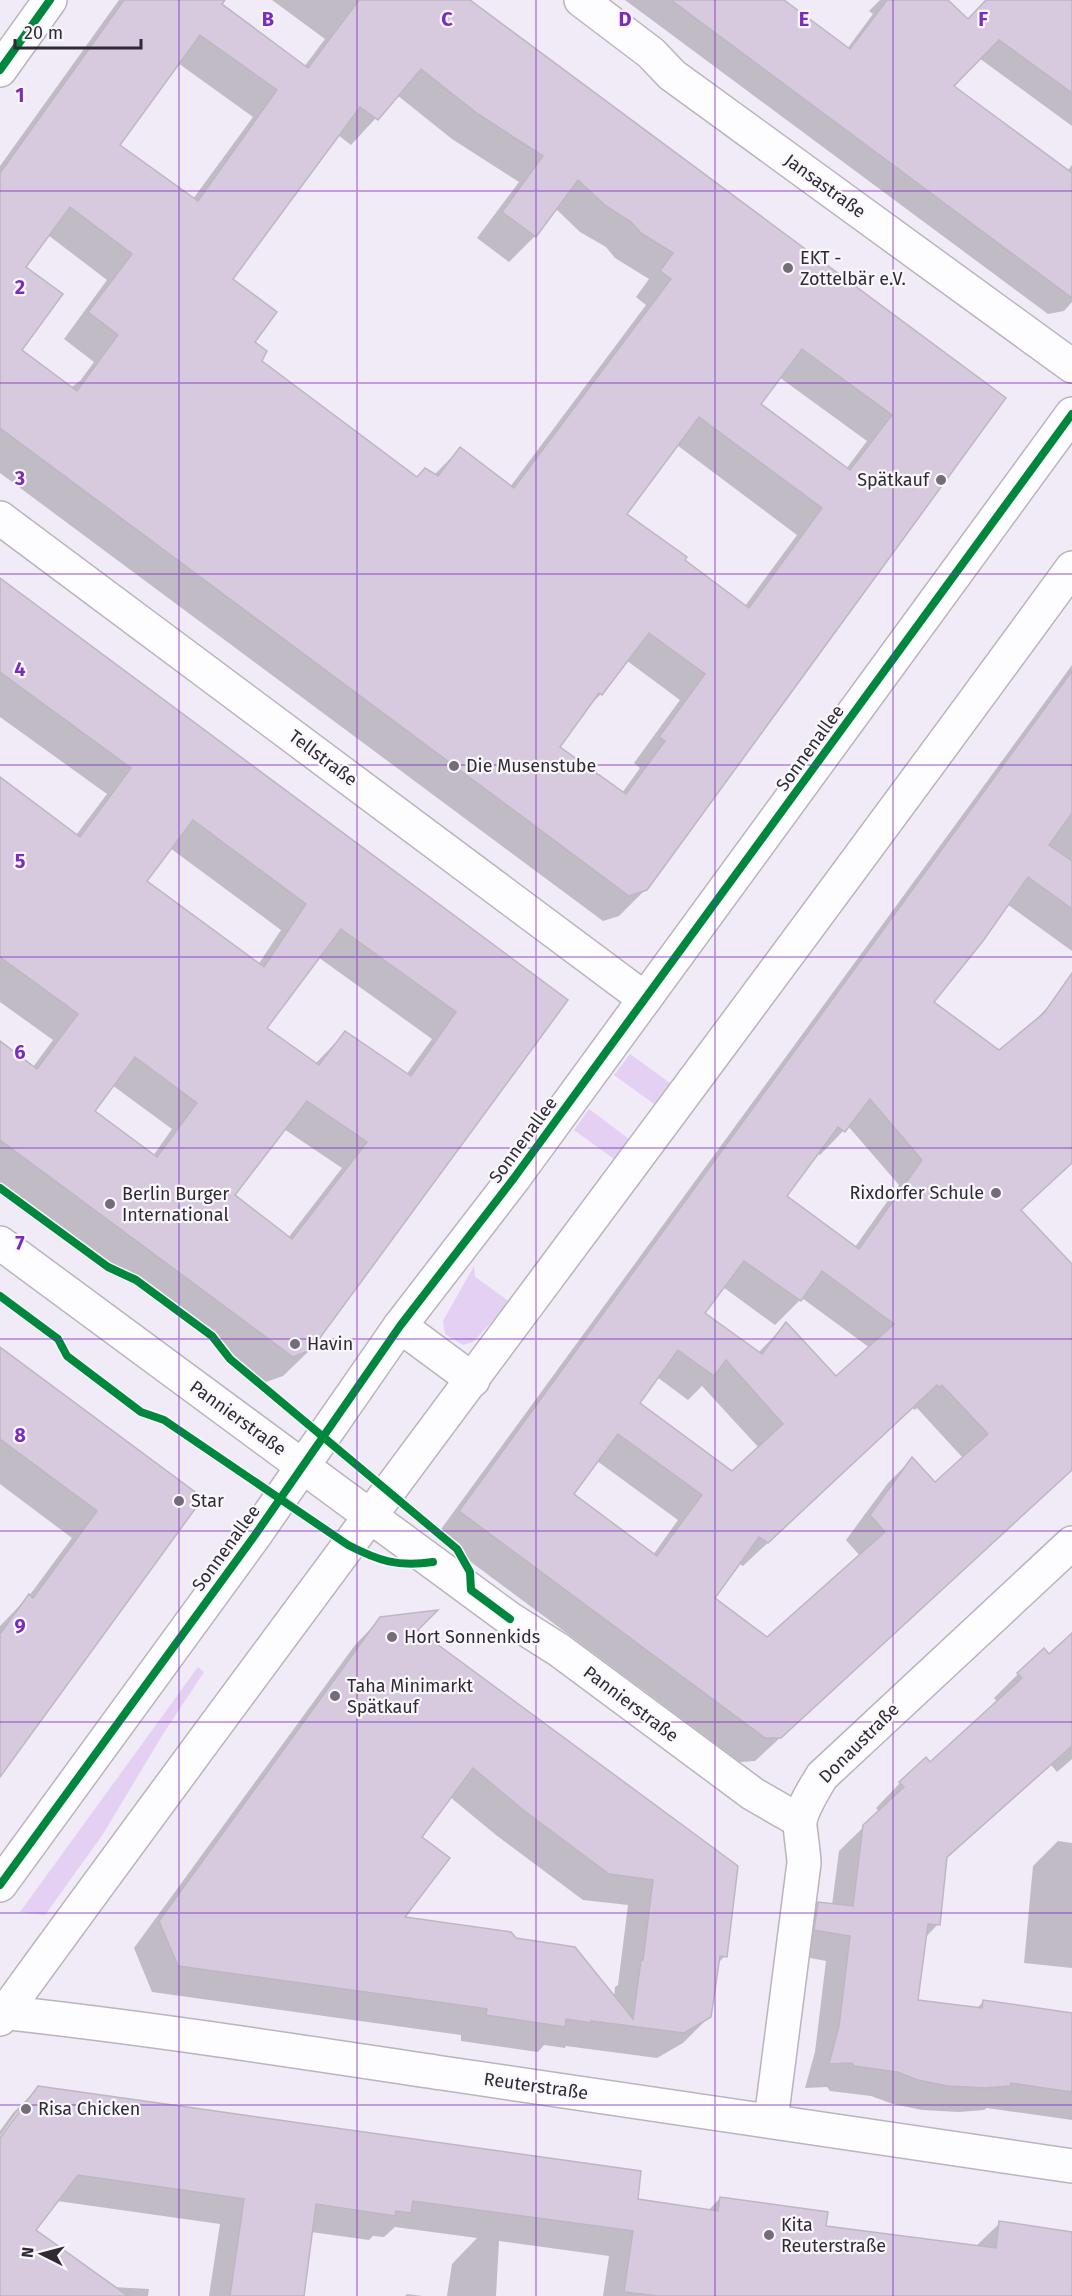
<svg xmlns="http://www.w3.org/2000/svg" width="1072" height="2296" font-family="'Fira Sans',sans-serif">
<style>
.green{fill:#e3d0f2}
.shadow{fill:#0003;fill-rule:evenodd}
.building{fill:#d7cadf;stroke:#bdb7c1;stroke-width:1.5;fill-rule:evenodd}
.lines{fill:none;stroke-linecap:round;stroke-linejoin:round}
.street-casing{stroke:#bab4be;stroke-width:36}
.secondary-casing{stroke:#bab4be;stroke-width:36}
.street{stroke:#fdfcfe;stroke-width:33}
.secondary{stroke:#fdfcfe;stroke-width:33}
.cycleway-casing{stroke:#f9f7fc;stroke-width:11}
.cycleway{stroke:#00873e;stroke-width:8}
.grid{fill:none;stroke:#7b2cbf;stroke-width:1.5;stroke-opacity:0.55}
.poi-dot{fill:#736d78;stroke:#f9f7fc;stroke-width:2}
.labels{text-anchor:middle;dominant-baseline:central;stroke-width:4.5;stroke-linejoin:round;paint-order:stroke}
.street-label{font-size:18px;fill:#2f2a33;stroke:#f9f7fc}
.poi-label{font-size:18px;fill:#2f2a33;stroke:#f9f7fc;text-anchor:start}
.grid-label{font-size:20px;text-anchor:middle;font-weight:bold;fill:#7b2cbf;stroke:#f9f7fc;stroke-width:4.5;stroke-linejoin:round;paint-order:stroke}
</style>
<rect width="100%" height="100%" fill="#f1eaf7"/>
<g class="green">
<polygon points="630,1054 670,1083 654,1104 614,1075"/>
<polygon points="589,1109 629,1139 614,1159 574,1130"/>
<polygon points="474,1266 475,1277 510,1302 473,1342 463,1345 445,1334 443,1321"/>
<polygon points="198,1667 204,1672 163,1734 103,1834 45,1915 20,1912"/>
</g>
<g class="shadow">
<path d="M119,0H219L217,3L304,67L325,39L272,0H468L1004,398L646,889L619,916L603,921L0,473V166ZM178,63L253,117L193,199L118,145ZM397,95L452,139L519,182L477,238L509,262L535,236L555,208L580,232L606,247L615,258L649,279L636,297L646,305L510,487L460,449L434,475L416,479L260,361L231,279L338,135L351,145ZM48,235L107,280L64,339L94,362L80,381L70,388L20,351L24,267ZM779,377L867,441L846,469L759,405ZM677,445L797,535L745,606L625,514ZM626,660L680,700L634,763L640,768L622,793L558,747L583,712L601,694Z"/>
<polygon points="625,0 781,0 847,49 873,14 869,11 880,0 946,0 968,21 988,0 1072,0 1072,126 979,58 952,86 1067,171 1072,165 1072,302 1064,311 1048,314"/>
<path d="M0,579L566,1000L310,1350L283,1376L266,1382L0,1185V1043L33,1067L53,1040L0,1002V780L76,835L107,794L0,717ZM170,848L281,930L258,965L145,881ZM318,957L432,1039L406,1075L345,1033L315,1064L265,1028ZM112,1085L172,1129L153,1156L92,1111ZM284,1129L342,1168L288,1238L233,1196Z"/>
<path d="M1072,665V951L1007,904L932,1003L999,1051L1028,1028L1057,997L1072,992V1163L1020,1211L1072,1267V1469L755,1761L740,1762L436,1536ZM848,1126L899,1185L855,1247L785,1197L817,1153L820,1155ZM723,1287L775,1325L802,1298L870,1348L836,1378L786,1324L758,1353L703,1314ZM657,1377L688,1400L702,1386L759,1448L733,1473L638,1403ZM912,1408L915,1410L917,1408L963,1458L935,1484L912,1459L888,1483L846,1540L860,1556L767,1639L713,1598L738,1563L743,1566ZM597,1461L678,1520L653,1555L572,1495Z"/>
<polygon points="0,1349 194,1493 0,1774 0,1626 29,1596 72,1538 0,1484"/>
<path d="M381,1618L416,1630L725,1956L717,1964L710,2016L683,2043L657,2058L566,2046L565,2048L544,2045L538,2052L461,2041V2035L152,1992L134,1948L355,1645ZM450,1797L496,1835L583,1900L628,1905L618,1985L615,1987L614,1998L515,1940L403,1918L420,1837Z"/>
<polygon points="1072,1635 1072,1759 1057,1772 1051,1765 945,1860 938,1924 925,1938 916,2001 976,2009 983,2002 1072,2014 1072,2120 987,2108 984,2110 959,2112 922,2110 893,2104 871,2096 830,2091 827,2087 805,2088 815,2052 826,1961 790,1954 794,1928 818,1903 832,1905 839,1851 879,1812 876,1808 900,1783 930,1764 998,1703 994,1698 1018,1674 1049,1656"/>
<polygon points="1058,1841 1072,1843 1072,1968 1024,1963 1033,1866"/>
<polygon points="39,2087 636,2200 708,2211 720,2198 825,2227 975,2247 1000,2223 1072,2234 1072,2296 603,2296 609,2256 499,2241 496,2296 447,2296 452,2264 477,2238 395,2227 384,2237 373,2236 369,2240 311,2232 302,2296 209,2296 220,2224 57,2201 34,2230 113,2287 149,2289 148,2296 0,2296 0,2141 21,2111 18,2111 0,2136 0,2131 13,2113"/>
<polygon points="407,2294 423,2296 405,2296"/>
</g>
<g class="building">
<path d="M124,0H225L222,4L308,68L359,0H470L1006,398L647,890L629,896L0,428V173ZM200,35L277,90L198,201L120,145ZM421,69L478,114L543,156L502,212L536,237L578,180L606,206L631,222L641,233L673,253L660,271L671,279L514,488L460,447L438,476L425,468L417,477L262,361L267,351L255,342L277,312L233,279L360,107L378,120ZM70,207L132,254L88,312L118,335L77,391L22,350L63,294L26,267ZM802,349L892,415L850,470L761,404ZM699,417L822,508L749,608L685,560L687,557L627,514ZM649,633L705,674L659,737L665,741L626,794L560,747L599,693L602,695Z"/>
<polygon points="671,0 784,0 850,49 887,0 948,0 968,19 986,0 1072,0 1072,93 999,40 954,86 1072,173 1072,298"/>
<path d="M0,578L568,1000L311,1350L293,1357L0,1140V1041L37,1069L78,1014L0,957V777L80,837L131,768L0,672ZM193,820L306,904L264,967L147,881ZM341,929L456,1012L411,1076L345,1031L319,1065L267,1028ZM135,1057L197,1103L157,1157L95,1111ZM307,1101L367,1142L292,1239L235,1195Z"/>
<path d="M1072,671V813L1049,845L1072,861V909L1028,877L983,941L934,1002L999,1050L1044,1013L1072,973V1163L1021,1210L1072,1264V1470L781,1738H765L459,1511ZM870,1099L922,1160L859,1249L787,1196L838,1127L845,1132ZM744,1261L801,1301L822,1271L894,1324L836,1376L786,1322L762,1354L705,1313ZM678,1350L714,1376L726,1360L783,1424L732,1471L640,1403ZM937,1385L940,1387L942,1385L988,1434L935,1482L912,1457L870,1515L885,1532L767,1637L715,1598L759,1537L768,1543ZM618,1434L702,1495L657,1556L574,1494Z"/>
<polygon points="0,1347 195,1492 195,1509 0,1777 0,1634 29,1594 33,1598 97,1511 0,1439"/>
<path d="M438,1610L418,1630L738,1866L727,1957L720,1956L711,2017L684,2033L591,2021L592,2023L566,2019L565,2027L486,2015L487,2009L178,1966L159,1921L364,1639L380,1617ZM473,1768L522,1809L609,1874L653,1880L643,1960H641L633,2019L575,1947L516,1938L511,1932L405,1917L450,1858L422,1837Z"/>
<polygon points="1072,1633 1072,1746 947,1857 940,1925 928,1924 918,2000 982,2008 983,2000 1072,2013 1072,2092 1011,2083 1011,2086 985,2088 948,2086 918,2080 897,2072 854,2066 852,2063 829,2064 839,2026 850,1936 814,1930 818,1902 853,1906 863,1825 904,1787 899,1782 926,1757 930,1762 1022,1678 1017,1673 1044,1648 1049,1654"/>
<polygon points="38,2086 641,2171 638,2199 718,2211 720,2197 828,2212 826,2226 996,2248 999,2221 1072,2232 1072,2296 659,2296 624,2292 633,2231 413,2201 411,2213 396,2211 395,2216 316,2204 304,2296 230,2296 244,2199 78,2175 36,2230 128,2296 0,2296 0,2138"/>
</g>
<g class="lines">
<g class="street-casing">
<g id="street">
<polyline points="581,0 651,53 672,75 1072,366"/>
<polyline points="0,70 50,0"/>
<polyline points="0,518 645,999"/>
<polyline points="370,1516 510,1619 559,1650 753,1794 800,1821"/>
<path d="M0,2012C148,2028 295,2051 442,2073C652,2103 862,2134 1072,2166"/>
<path d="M771,2120L804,1863C804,1854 799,1825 800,1820C804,1805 814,1789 822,1776L1072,1543"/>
</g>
</g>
<g class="secondary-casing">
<g id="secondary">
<polyline points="0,1243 370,1516"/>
<polyline points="400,1326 473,1380"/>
<polyline points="0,1885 255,1535 400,1326 514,1178 1072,414"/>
<path d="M0,2019C353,1533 718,1054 1072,568"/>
</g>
</g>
<use href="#street" class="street"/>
<use href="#secondary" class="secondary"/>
<g class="cycleway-casing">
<g id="cycleway">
<polyline points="0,70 50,0"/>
<polyline points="0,1188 108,1267 136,1280 212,1336 230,1359 457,1549 470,1572 471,1590 510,1619"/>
<path d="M0,1296L58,1339L67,1356L141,1412L164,1420L348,1545C379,1561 397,1567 433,1562"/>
<polyline points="0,1885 255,1535 400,1326 514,1178 1072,414"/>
</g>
</g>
<use href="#cycleway" class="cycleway"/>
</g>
<path class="grid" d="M179,0V2296M357,0V2296M536,0V2296M715,0V2296M893,0V2296M0,191H1072M0,383H1072M0,574H1072M0,765H1072M0,957H1072M0,1148H1072M0,1339H1072M0,1531H1072M0,1722H1072M0,1913H1072M0,2105H1072"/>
<g class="poi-dot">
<circle cx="788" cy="268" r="6"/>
<circle cx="941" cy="480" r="6"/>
<circle cx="454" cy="766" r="6"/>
<circle cx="996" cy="1193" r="6"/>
<circle cx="110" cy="1204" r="6"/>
<circle cx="295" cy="1344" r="6"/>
<circle cx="179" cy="1501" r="6"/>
<circle cx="392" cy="1637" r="6"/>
<circle cx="335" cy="1696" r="6"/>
<circle cx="26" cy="2109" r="6"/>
<circle cx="769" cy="2235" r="6"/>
</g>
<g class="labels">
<g class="street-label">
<text transform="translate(825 186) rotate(36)">Jansastraße</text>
<text transform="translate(810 748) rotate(-54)">Sonnenallee</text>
<text transform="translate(323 758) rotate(37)">Tellstraße</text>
<text transform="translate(523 1140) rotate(-54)">Sonnenallee</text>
<text transform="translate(238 1418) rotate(36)">Pannierstraße</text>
<text transform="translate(226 1548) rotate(-54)">Sonnenallee</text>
<text transform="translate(631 1704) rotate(37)">Pannierstraße</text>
<text transform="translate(859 1743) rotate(-45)">Donaustraße</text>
<text transform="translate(536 2086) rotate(8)">Reuterstraße</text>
</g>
<g class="poi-label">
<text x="800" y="258">EKT -<tspan x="800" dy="21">Zottelbär e.V.</tspan></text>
<text x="929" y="480" text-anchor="end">Spätkauf</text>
<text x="466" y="766">Die Musenstube</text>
<text x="984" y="1193" text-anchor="end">Rixdorfer Schule</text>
<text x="122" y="1194">Berlin Burger<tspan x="122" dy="21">International</tspan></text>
<text x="307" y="1344">Havin</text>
<text x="191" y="1501">Star</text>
<text x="404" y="1637">Hort Sonnenkids</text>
<text x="347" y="1686">Taha Minimarkt<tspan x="347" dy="21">Spätkauf</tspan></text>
<text x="38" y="2109">Risa Chicken</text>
<text x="781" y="2225">Kita<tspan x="781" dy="21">Reuterstraße</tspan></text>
</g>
</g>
<g class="grid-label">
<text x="268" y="26">B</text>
<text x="447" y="26">C</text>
<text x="625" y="26">D</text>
<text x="804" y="26">E</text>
<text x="983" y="26">F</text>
<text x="20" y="102">1</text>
<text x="20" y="294">2</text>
<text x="20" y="485">3</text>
<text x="20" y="676">4</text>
<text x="20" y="868">5</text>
<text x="20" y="1059">6</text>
<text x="20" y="1250">7</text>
<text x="20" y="1442">8</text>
<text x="20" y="1633">9</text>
</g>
<g transform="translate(42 2254) rotate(276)" stroke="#f9f7fc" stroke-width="4.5" paint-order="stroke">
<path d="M0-4.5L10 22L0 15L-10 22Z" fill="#2f2a33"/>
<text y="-9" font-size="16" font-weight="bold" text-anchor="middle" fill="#2f2a33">N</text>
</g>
<path d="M15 39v9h126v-9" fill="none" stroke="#2f2a33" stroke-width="3"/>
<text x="24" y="39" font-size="18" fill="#2f2a33" stroke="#f9f7fc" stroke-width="4.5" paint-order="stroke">20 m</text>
</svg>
